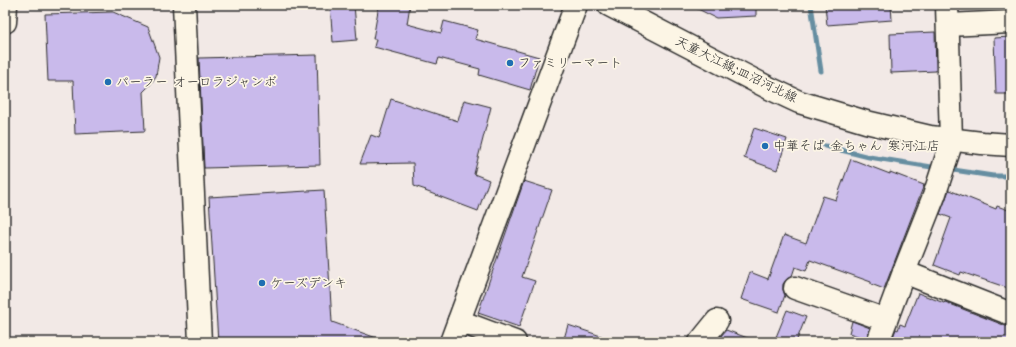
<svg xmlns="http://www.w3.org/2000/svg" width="1016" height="347" font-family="Kalam,'Klee One',sans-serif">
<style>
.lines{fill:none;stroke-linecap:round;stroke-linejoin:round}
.stream{stroke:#668ea1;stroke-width:5}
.building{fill:#c9baeb;stroke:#2b2b2b}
.minor-casing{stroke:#2b2b2b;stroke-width:25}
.major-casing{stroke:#2b2b2b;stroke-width:25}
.highway-casing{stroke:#2b2b2b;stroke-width:25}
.minor{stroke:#fcf5e5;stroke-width:22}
.major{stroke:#fcf5e5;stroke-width:22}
.highway{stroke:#fcf5e5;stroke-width:22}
.poi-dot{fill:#1f6fb2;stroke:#fcf5e5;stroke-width:1.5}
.labels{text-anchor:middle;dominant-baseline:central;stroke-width:3.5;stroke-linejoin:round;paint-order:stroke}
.poi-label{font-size:13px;fill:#2b2b2b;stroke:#fcf5e5;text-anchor:start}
.street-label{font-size:13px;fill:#2b2b2b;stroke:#fcf5e5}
</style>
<rect width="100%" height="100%" fill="#f2e9e6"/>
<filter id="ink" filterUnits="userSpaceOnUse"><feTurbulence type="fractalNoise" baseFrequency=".025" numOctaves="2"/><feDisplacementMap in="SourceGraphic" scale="8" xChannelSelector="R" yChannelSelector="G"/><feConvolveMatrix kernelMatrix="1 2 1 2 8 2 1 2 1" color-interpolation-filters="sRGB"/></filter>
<g filter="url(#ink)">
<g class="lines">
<g class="stream">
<polyline points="811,5 821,71"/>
<polyline points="825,146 869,157 938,168"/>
<polyline points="947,169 993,176 1011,176"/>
</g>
</g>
<g class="building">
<polygon points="345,5 354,5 357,40 333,42 330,6"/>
<polygon points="379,5 410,5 407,24 441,33 444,21 478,30 475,39 539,57 530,90 479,75 480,69 439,58 437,64 374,47 376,39 373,39"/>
<polygon points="690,5 756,5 756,16 716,18"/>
<polygon points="825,5 891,5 892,20 827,25"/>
<polygon points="113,12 148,27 159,57 156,76 150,85 143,92 145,131 75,134 73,81 48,81 45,14"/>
<polygon points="935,32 936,71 891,73 890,34"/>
<polygon points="1011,37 1011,94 996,94 994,38"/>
<polygon points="317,55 320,165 204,168 199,58"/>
<polygon points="391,99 458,121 464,100 491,107 474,174 489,180 478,211 425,191 426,190 414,186 413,163 360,164 371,135 379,138"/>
<polygon points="754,128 787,139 777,170 744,158"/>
<polygon points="851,159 890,174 890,172 924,185 884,289 871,284 871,282 810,260 806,271 795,267 792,276 787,279 783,284 783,290 785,295 779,312 741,299 750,272 768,279 784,235 806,243 823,196 836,200"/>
<polygon points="524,181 552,190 522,277 535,281 519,327 478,313"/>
<polygon points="324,190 332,322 382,340 382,342 218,342 209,197"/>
<polygon points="949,190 996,209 997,206 1011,211 1011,289 961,272 960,275 934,265 951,218 940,214"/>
<polygon points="918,293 944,303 945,302 1006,326 1011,326 1011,342 891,342 896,329 898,330 900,324 905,326"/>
<polygon points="787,310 806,317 796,342 774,342"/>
<polygon points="852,321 870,328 866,339 849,333"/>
<polygon points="568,325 613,340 613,342 563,342"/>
<polygon points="726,330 753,340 753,342 716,342"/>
</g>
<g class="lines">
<g class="minor-casing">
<g id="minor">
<polyline points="184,5 200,342"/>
<polyline points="948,25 1011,22"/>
<polyline points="904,272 1011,314"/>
<polyline points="795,288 886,320"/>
<polyline points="459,321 515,342"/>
<polyline points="451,342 576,5"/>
<polyline points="700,342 717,321"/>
<polyline points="878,342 904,272 934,196 949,150 951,140 947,5"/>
</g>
</g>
<g class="major-casing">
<polyline id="major" points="609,5 769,88 799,102 866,122 930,137 982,143 1011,145"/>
</g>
<g class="highway-casing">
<polyline id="highway" points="5,22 6,5"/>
</g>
<use href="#minor" class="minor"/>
<use href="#major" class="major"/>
<use href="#highway" class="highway"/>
</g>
</g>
<g class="poi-dot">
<circle cx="510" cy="63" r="4"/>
<circle cx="108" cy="82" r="4"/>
<circle cx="765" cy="146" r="4"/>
<circle cx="262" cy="283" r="4"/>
</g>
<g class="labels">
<g class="poi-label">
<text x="518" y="63">ファミリーマート</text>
<text x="116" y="82">パーラー オーロラジャンボ</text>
<text x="773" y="146">中華そば 金ちゃん 寒河江店</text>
<text x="270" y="283">ケーズデンキ</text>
</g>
<g class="street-label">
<text transform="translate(736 70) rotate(26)">天童大江線;皿沼河北線</text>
</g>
</g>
<rect width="1016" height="347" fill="none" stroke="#fcf5e5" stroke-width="20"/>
<rect x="10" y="10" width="996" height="327" fill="none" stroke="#2b2b2b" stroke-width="1.5" filter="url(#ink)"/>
</svg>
